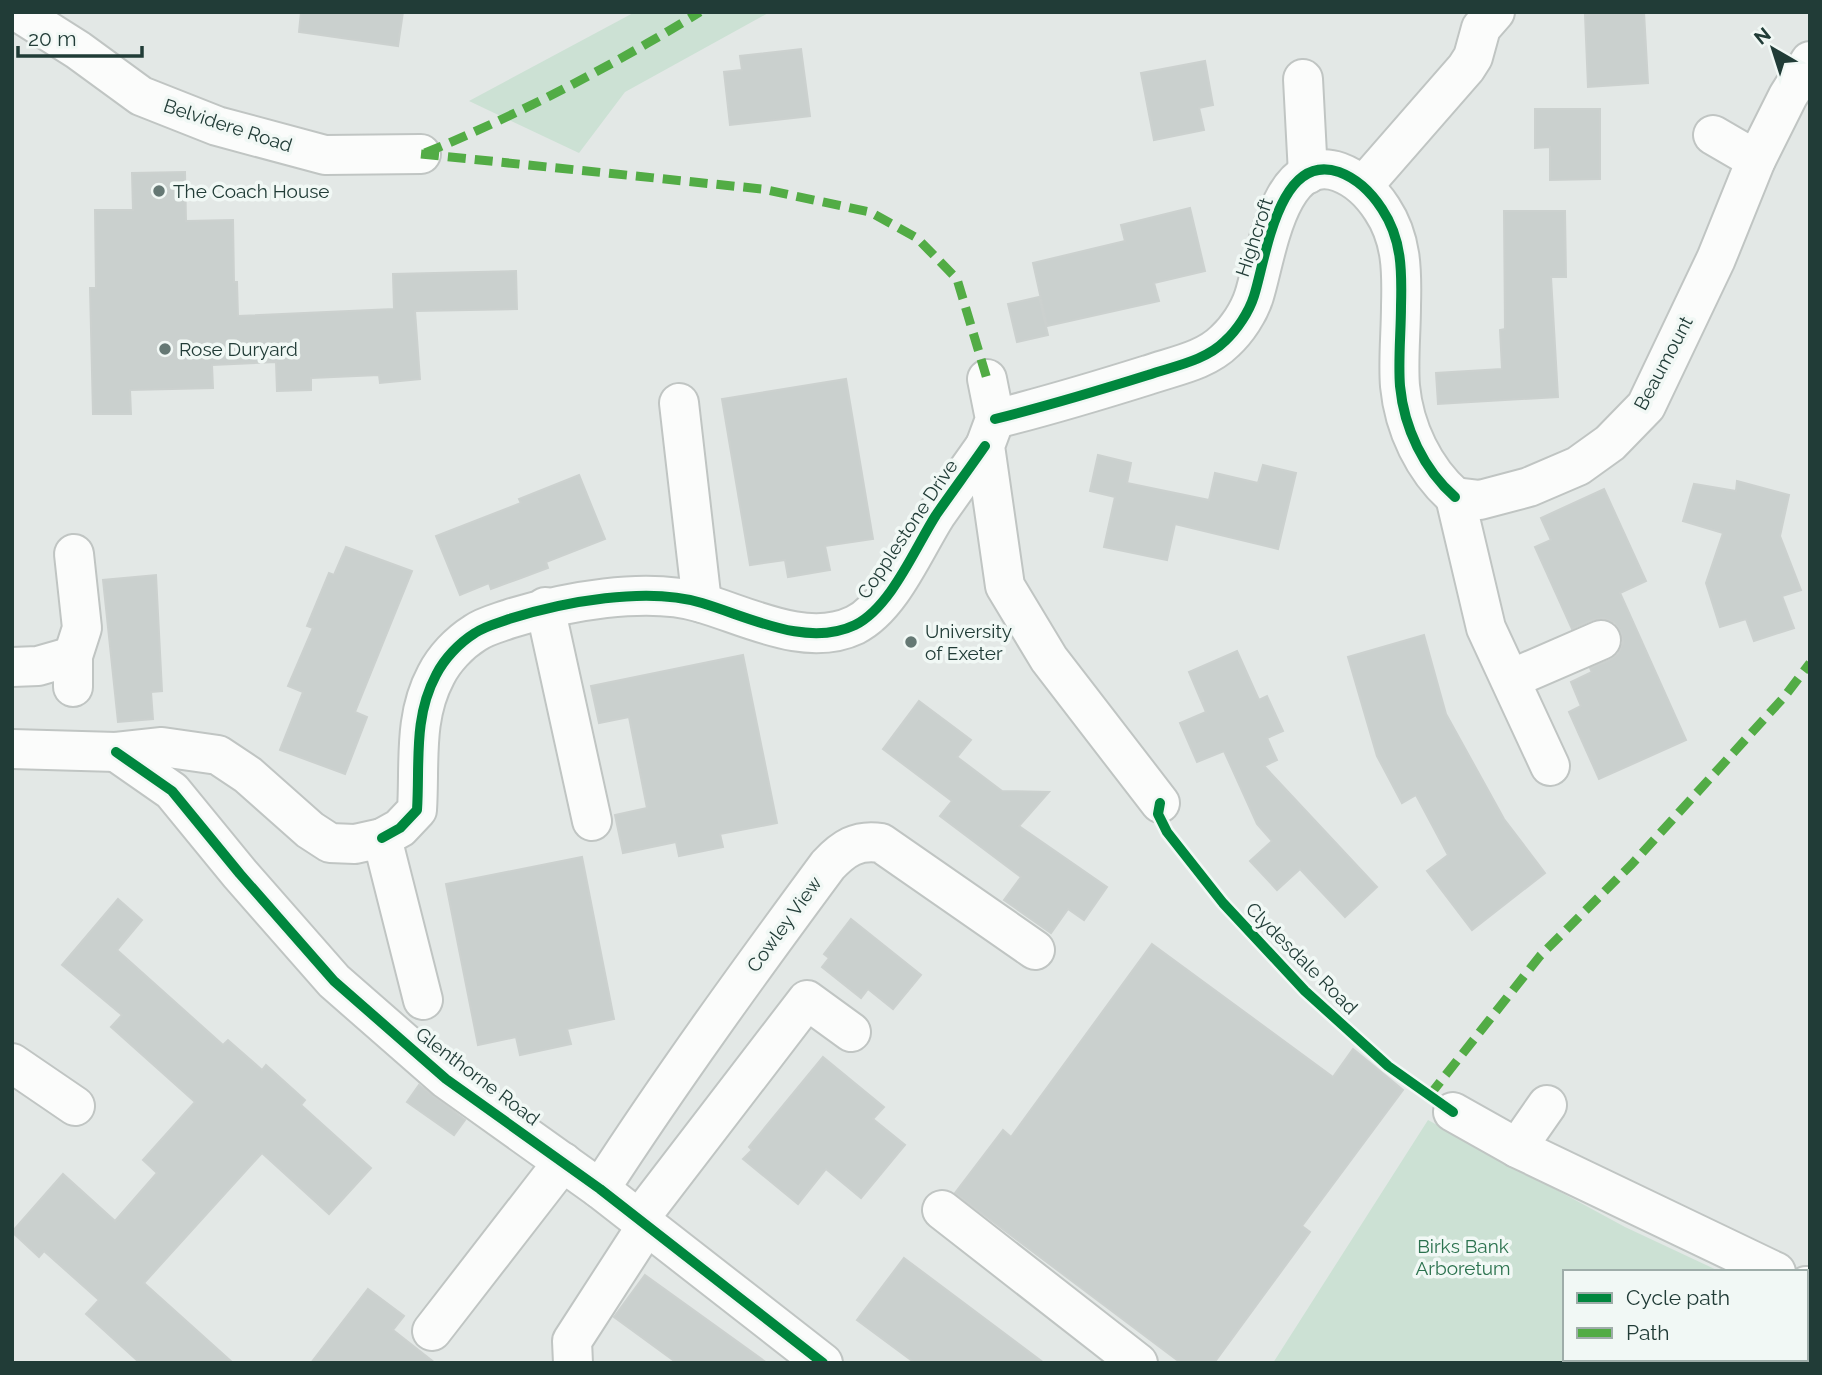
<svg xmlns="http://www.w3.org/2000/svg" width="1822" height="1375" font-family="Raleway,sans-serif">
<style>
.green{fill:#cce1d4}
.building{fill:#cad0ce;stroke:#ccd1cf;stroke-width:2}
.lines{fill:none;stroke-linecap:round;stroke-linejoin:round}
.minor-casing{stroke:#c0c5c3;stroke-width:42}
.minor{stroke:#fbfcfb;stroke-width:38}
.quiet{stroke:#52ac45;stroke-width:9;stroke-dasharray:18 9;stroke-linecap:butt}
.cycleway-casing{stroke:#f1f8f5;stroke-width:15}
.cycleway{stroke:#00873e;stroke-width:10}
.poi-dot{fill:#657874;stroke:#f1f8f5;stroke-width:2.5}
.labels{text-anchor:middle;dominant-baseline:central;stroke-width:7;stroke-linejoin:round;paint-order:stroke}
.street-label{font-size:19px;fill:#213c37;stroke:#f1f8f5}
.poi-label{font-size:19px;fill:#213c37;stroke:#f1f8f5;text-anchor:start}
.park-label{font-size:19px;fill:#2b724e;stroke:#f1f8f5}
</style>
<rect width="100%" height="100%" fill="#e3e8e6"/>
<g class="green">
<polygon points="635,12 770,12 625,92 579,153 469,101"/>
<polygon points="1428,1120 1625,1227 1721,1272 1565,1272 1565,1359 1806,1359 1806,1311 1810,1313 1810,1363 1273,1363"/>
</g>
<g class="building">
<polygon points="301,12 403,12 398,46 299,32"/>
<polygon points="1644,12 1648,83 1588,87 1585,15"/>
<polygon points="801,49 810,116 730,125 724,72 742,70 740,56"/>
<polygon points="1205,61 1213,105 1199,108 1204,130 1154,140 1141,73"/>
<polygon points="1535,109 1600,109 1600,179 1550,180 1550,147 1535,148"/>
<polygon points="185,172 186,221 233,220 234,282 237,282 238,316 394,309 393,274 516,271 517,309 415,311 420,379 380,383 379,375 311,378 311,390 277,391 276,362 212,365 213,388 130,390 131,414 93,414 90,288 96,288 95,210 133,210 132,173"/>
<polygon points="1190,208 1205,271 1154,283 1159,301 1047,326 1033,263 1125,241 1121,225"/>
<polygon points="1504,211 1565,211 1566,277 1551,277 1558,397 1438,404 1436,373 1502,369 1500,330 1505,329"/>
<polygon points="1039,297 1048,335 1017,342 1008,304"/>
<polygon points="846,379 873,539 825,546 830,570 788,577 785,560 750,565 722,399"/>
<polygon points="1098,455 1131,463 1127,483 1209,500 1215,473 1258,483 1263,465 1296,473 1278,549 1175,524 1167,560 1104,547 1115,497 1090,491"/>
<polygon points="579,475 605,539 546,562 548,568 521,578 491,589 489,583 460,595 436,536 521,503 519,499"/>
<polygon points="1737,481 1789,495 1780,536 1801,590 1782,596 1794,628 1754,641 1746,619 1720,627 1706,583 1723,533 1683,521 1694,484 1736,491"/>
<polygon points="1604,489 1646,581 1620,593 1686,740 1599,779 1569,712 1581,706 1571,682 1592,672 1590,668 1610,660 1618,654 1623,643 1621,632 1615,623 1603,618 1592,620 1572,629 1535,547 1551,540 1541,518"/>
<polygon points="346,547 412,571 355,712 367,717 345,774 280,750 303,692 288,686 313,628 307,626 329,573 334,575"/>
<polygon points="156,575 162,691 151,692 153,719 118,722 103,580"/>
<polygon points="1424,635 1446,714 1504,819 1545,873 1472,930 1427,871 1448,855 1416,795 1402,803 1377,756 1348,657"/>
<polygon points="1237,651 1259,700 1267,696 1283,731 1267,738 1277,760 1264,766 1377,887 1345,917 1300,869 1277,890 1250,861 1272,841 1257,824 1224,751 1197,762 1180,723 1206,712 1189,672"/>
<polygon points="743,655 777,823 720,834 723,847 679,856 676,842 623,853 615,815 647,808 629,717 599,723 591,686"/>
<polygon points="919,701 971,740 957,757 1002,791 1049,792 1019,826 1107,887 1084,920 1068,909 1051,933 1004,900 1021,877 940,816 952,801 883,749"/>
<polygon points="582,857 614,1019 567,1029 571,1044 520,1055 516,1037 478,1045 446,884"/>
<polygon points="118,899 142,920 117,950 223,1045 228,1040 262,1070 266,1065 305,1100 301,1105 371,1168 329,1214 262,1153 144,1283 233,1363 140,1363 86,1314 99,1300 44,1251 39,1257 12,1232 63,1174 115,1221 157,1173 143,1160 195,1102 111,1027 122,1015 62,965"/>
<polygon points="851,919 921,975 893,1009 868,989 861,998 822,967 829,958 824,954"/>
<polygon points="1152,944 1333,1077 1353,1049 1403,1090 1302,1226 1310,1232 1214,1363 1181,1363 955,1193 1003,1130 1011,1137"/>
<polygon points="823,1057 884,1107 873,1119 905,1145 861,1198 826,1169 798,1204 743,1159 752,1150 749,1147"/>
<polygon points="419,1085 465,1120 454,1135 407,1102"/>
<polygon points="904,1258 1044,1363 915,1363 857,1320"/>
<polygon points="645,1275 767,1363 677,1363 614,1317"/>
<polygon points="368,1289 404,1316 393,1330 435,1363 311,1363"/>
</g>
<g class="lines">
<g class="minor-casing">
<g id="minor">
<polyline points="18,12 78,50 141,96 217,126 325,155 421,154"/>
<polyline points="1303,79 1308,174"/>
<polyline points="1713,135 1756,160"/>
<polyline points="1363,186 1466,68 1473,57 1481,28 1495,12"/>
<polyline points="987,379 995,419 985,446 1005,586 1049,659 1160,803"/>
<polyline points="679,403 702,603"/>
<path d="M995,419C1047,406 1097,391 1148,375C1174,366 1205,361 1225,341C1237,330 1249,312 1254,296C1266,259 1278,151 1339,172C1358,179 1371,192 1382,209C1402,239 1402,271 1401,306C1401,332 1398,360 1400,386C1404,428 1424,470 1455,497"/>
<polyline points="1455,497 1480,500 1529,487 1578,466 1610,443 1646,406 1716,259 1756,160 1788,96 1810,61"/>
<polyline points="1455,497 1486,628 1550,766"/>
<polyline points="545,607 592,821"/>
<polyline points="12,667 38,666 73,656"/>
<polyline points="1511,679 1601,640"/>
<polyline points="73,687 73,656 82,628 74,554"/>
<polyline points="12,749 116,752 162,747 218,755 248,775 310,830 330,843 355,844 382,838 423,1000"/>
<polyline points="116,752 172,791 240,874 334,981 446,1079 600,1189 823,1363"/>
<path d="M382,838L400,828L417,810C420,764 413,718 436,675C444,659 459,643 475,633C485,626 498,623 509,619C563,602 647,586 702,603C749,617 807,648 855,625C891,607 915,548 936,515C952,492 969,469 985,446"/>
<polyline points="12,1063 75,1106"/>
<polyline points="1547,1105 1517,1148 1776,1272"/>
<polyline points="1453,1112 1517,1148"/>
<path d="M600,1189C672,1078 749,972 828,865C843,849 857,839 881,843L1035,950"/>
<polyline points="942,1210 1138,1363"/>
<polyline points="639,1219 807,1000 851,1032"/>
<polyline points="1806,1286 1810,1288"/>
<polyline points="432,1331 563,1162"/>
<polyline points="573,1363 572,1341 647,1225"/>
</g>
</g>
<use href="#minor" class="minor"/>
<g class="quiet">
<path d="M425,153C520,114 612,66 700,12"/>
<polyline points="421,154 762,189 870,212 917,238 957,279 987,379"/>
<polyline points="1429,1096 1540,956 1632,864 1785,696 1810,663"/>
</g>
<g class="cycleway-casing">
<g id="cycleway">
<path d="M995,419C1047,406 1097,391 1148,375C1174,366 1205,361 1225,341C1237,330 1249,312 1254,296C1266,259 1278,151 1339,172C1358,179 1371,192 1382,209C1402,239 1402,271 1401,306C1401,332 1398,360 1400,386C1404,428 1424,470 1455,497"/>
<polyline points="116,752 172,791 240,874 334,981 446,1079 600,1189 823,1363"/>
<polyline points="1160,803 1158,814 1167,832 1223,903 1305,991 1388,1066 1453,1112"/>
<path d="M382,838L400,828L417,810C420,764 413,718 436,675C444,659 459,643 475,633C485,626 498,623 509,619C563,602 647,586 702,603C749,617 807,648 855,625C891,607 915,548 936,515C952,492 969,469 985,446"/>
</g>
</g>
<use href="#cycleway" class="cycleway"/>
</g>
<g class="poi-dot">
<circle cx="159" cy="191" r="7"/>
<circle cx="165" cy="349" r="7"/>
<circle cx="911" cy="642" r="7"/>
</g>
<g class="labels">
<g class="street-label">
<text transform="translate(228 125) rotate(18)">Belvidere Road</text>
<text transform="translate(1254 237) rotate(-72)">Highcroft</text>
<text transform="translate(1663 363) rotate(-62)">Beaumount</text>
<text transform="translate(907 529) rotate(-56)">Copplestone Drive</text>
<text transform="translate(784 924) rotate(-54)">Cowley View</text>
<text transform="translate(1302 958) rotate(45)">Clydesdale Road</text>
<text transform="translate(478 1076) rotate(37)">Glenthorne Road</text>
</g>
<g class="poi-label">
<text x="173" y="191">The Coach House</text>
<text x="179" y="349">Rose Duryard</text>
<text x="925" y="631">University<tspan x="925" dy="22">of Exeter</tspan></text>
</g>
<g class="park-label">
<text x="1463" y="1246">Birks Bank<tspan x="1463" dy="22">Arboretum</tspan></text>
</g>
</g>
<rect width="1822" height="1375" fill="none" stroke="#213c37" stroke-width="28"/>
<rect x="1563" y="1270" width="245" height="91" fill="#f1f8f5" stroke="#9eada9" stroke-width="2"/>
<rect x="1577" y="1293" width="35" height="10" fill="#00873e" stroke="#9eada9" stroke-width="2"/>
<text x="1626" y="1305" font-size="21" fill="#213c37">Cycle path</text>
<rect x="1577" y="1328" width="35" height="10" fill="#52ac45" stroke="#9eada9" stroke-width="2"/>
<text x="1626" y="1340" font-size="21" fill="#213c37">Path</text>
<g transform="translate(1773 49) rotate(321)" stroke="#f1f8f5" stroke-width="5" paint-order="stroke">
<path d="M0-5L12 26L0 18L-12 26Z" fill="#213c37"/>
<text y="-10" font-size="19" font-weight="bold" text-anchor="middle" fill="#213c37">N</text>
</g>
<path d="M18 46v10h124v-10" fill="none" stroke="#213c37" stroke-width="3.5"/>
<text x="28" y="46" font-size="21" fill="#213c37" stroke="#f1f8f5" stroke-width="5" paint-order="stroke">20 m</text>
</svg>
